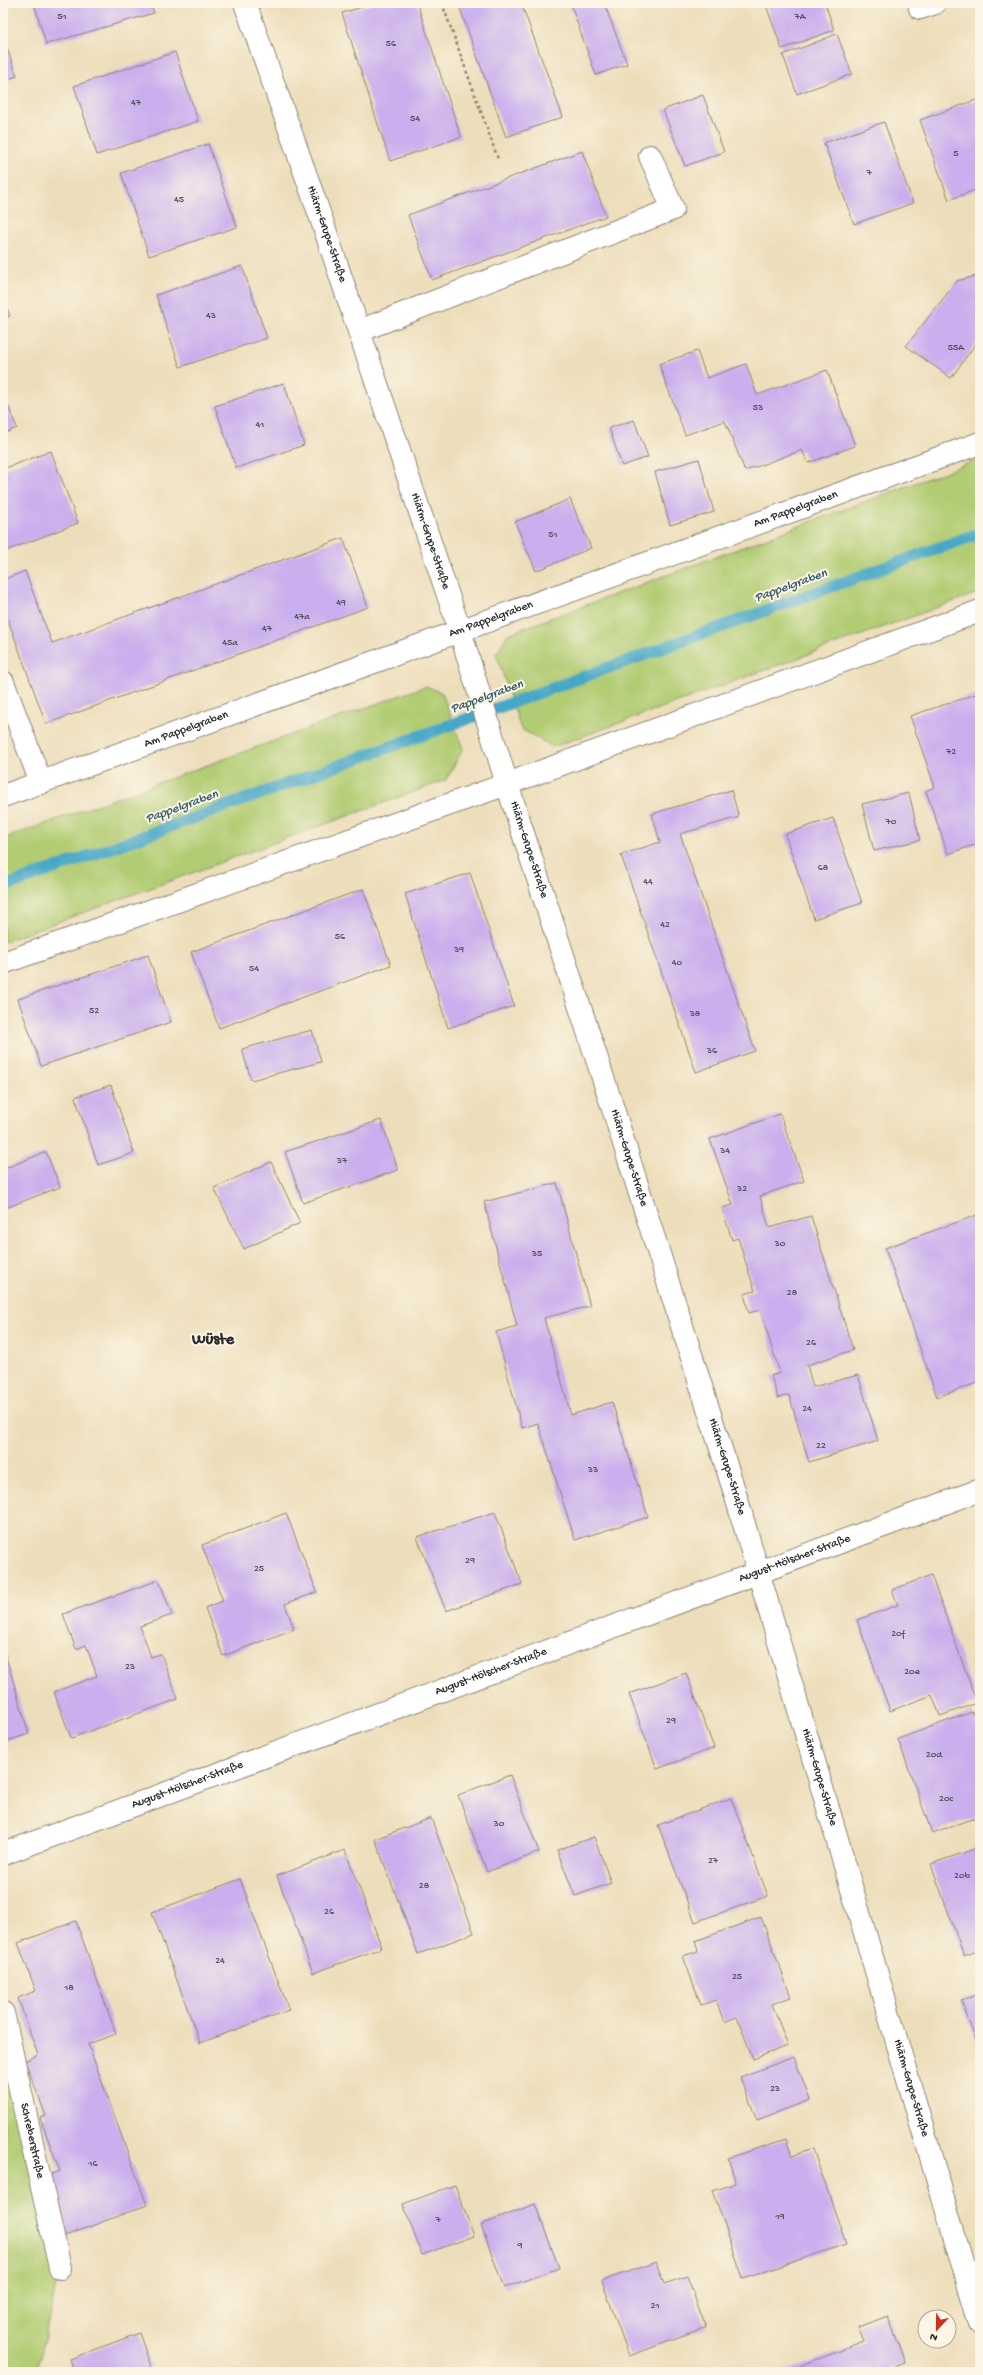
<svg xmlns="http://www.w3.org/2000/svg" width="983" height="2375" font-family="'Gochi Hand',sans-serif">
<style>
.green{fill:#b1cc72;stroke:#6e7c4e}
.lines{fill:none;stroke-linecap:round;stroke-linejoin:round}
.stream{stroke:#46a7c6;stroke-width:12}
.building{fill:#c9afed}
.minor-casing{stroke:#8c8473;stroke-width:24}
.path{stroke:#8c8473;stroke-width:2.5;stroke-dasharray:3 3;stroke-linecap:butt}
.minor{stroke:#fff;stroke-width:22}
.labels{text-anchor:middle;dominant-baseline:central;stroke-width:4;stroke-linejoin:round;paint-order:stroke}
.number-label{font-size:10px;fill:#524c5c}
.street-label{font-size:12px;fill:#2b2b2b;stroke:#fcf5e5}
.water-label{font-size:13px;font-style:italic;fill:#365d69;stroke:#fcf5e5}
.district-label{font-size:16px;font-weight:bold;fill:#2b2b2b;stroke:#fcf5e5}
</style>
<rect width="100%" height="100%" fill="#fcf5e5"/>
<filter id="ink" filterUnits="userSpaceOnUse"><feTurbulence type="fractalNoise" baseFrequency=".025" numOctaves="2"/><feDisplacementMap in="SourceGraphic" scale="8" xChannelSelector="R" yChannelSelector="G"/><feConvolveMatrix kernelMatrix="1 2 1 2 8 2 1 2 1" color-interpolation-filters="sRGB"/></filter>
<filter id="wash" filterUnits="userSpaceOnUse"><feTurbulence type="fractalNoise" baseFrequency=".012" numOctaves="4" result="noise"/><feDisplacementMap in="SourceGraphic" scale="16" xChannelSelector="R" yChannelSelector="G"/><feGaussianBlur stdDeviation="0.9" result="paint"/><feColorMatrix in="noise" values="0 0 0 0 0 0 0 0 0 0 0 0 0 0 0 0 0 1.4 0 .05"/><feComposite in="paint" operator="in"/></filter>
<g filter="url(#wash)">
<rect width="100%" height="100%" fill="#eddebb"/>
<g class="green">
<polygon points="980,459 980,592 553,747 521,729 496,654 508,634"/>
<polygon points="426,686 442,693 463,749 446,780 3,942 3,839"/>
<polygon points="3,2013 60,2268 37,2372 3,2372"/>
</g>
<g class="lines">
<polyline class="stream" points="3,887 980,533"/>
</g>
<g id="blocks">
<g class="building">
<polygon points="34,3 150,3 154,13 46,44"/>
<polygon points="376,3 417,3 461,137 390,161 342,13"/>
<polygon points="458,3 521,3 563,117 506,137"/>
<polygon points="570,3 604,3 627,64 596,75"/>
<polygon points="765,3 825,3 834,30 782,49"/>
<polygon points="837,34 852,74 797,94 783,55"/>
<polygon points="6,45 17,76 3,81 3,46"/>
<polygon points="175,52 198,121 97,155 74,86"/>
<polygon points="703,95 724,152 685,166 663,110"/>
<polygon points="976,100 980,109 980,188 949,200 920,120"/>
<polygon points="884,122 913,203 854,224 824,143"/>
<polygon points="208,144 237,227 149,256 121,173"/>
<polygon points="582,151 606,216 432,280 408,215"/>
<polygon points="242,266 267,338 180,367 156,295"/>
<polygon points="980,275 980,338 951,378 906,346 957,281"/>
<polygon points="3,298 10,316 3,319"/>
<polygon points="697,351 707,378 746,364 757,395 827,370 855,446 808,463 802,450 745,471 725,421 685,435 659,364"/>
<polygon points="284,383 304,445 236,468 215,406"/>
<polygon points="3,393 17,428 3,434"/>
<polygon points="634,420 648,457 622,466 609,428"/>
<polygon points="51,451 78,523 3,552 3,469"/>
<polygon points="699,459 714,512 670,525 655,472"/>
<polygon points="570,499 591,548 536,571 515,522"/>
<polygon points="343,538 368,607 46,724 3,606 3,580 25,571 52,643"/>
<polygon points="979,693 980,792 978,793 980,799 980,843 948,854 926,791 935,787 910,716"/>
<polygon points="731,790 739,817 680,834 755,1051 696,1072 621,855 660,842 652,814"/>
<polygon points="909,793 920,840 874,851 862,804"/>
<polygon points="833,818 862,903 814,919 785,834"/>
<polygon points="470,873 514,1006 448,1028 405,894"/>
<polygon points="363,889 391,965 219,1028 191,952"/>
<polygon points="148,955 171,1022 41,1066 18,999"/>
<polygon points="312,1030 321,1062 251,1080 242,1049"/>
<polygon points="111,1085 134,1153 98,1165 75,1097"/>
<polygon points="780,1114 804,1181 760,1196 769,1228 811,1216 853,1350 807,1365 813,1387 858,1375 878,1441 809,1462 789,1395 778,1398 771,1376 780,1373 760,1310 749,1313 744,1294 755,1291 738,1238 732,1240 722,1208 733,1205 710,1139"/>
<polygon points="381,1120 398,1170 303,1203 285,1152"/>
<polygon points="46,1152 60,1187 3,1209 3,1169"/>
<polygon points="271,1162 300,1223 244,1249 214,1188"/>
<polygon points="557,1183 590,1306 544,1318 571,1415 612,1402 648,1517 575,1540 538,1423 522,1428 496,1332 517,1326 484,1202"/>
<polygon points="980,1214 980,1382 937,1397 885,1248"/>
<polygon points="495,1512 522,1584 446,1611 417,1537"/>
<polygon points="286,1513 317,1592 285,1604 294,1629 223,1656 205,1608 223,1601 202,1545"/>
<polygon points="931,1575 977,1703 940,1716 932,1695 890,1711 857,1620 898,1605 892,1590"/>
<polygon points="159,1580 172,1615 140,1626 151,1657 161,1654 178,1699 71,1738 54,1692 97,1676 86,1645 76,1649 63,1614"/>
<polygon points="3,1647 29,1734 3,1742"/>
<polygon points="686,1673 714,1748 657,1769 629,1694"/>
<polygon points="972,1712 980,1733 980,1816 932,1833 898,1739"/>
<polygon points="510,1775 539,1852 487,1872 458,1795"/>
<polygon points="731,1798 768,1896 695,1922 658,1825"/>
<polygon points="431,1818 474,1933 418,1954 375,1839"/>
<polygon points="594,1837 611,1883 575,1896 557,1850"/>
<polygon points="980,1847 980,1950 964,1956 931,1864"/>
<polygon points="345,1850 382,1948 313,1973 277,1876"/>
<polygon points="240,1879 289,2010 200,2043 152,1912"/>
<polygon points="761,1917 791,1997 772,2004 788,2046 753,2059 737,2017 724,2022 716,2000 701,2005 683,1956 698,1951 695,1941"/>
<polygon points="76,1921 116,2034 88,2044 147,2205 65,2236 44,2177 60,2171 40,2118 46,2116 25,2061 38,2055 18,1998 36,1991 18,1943"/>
<polygon points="980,1994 980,2052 961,2000"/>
<polygon points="794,2057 810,2100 757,2120 740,2077"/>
<polygon points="786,2139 792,2156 813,2149 846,2244 743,2279 713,2191 736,2183 728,2158"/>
<polygon points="455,2185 474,2236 422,2255 403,2204"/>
<polygon points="535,2204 559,2268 504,2288 481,2225"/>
<polygon points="656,2262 664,2284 687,2276 706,2328 629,2356 602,2281"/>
<polygon points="888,2316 905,2363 881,2372 783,2372 864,2342 858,2327"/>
<polygon points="139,2333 153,2372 74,2372 70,2359"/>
</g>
</g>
</g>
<g filter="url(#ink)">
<use href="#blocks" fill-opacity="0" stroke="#8c8473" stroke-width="1"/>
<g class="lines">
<g class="minor-casing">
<g id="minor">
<path id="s1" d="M245,3L322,221L460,631L507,784L607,1090L734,1490L980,2323"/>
<polyline points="920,8 935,3"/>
<polyline points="359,331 673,209 650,156"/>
<polyline points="3,682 41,783"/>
<path id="s2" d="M3,796L980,443"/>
<polyline points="3,963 507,784 980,611"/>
<path id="s3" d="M3,1854L980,1490"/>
<path id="s4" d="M3,2013L60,2268"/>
</g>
</g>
<polyline class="path" points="442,3 498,159"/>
<use href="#minor" class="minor"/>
</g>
</g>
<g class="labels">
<g class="number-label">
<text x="62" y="17">51</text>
<text x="800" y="17">7A</text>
<text x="391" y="44">56</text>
<text x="136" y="103">47</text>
<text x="415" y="119">54</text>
<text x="956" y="154">5</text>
<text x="869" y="173">7</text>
<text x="179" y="200">45</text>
<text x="211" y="316">43</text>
<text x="956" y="348">55A</text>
<text x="758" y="408">53</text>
<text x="260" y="425">41</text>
<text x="553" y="535">51</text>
<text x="341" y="603">49</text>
<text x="302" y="617">47a</text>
<text x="267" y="629">47</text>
<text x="230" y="643">45a</text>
<text x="951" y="752">72</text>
<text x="891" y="822">70</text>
<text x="823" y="868">68</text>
<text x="648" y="882">44</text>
<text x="665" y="925">42</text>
<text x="340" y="937">56</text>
<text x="459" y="950">39</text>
<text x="677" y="963">40</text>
<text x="254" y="969">54</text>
<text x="94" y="1011">52</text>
<text x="695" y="1014">38</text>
<text x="712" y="1051">36</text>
<text x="725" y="1151">34</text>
<text x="342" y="1161">37</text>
<text x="742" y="1189">32</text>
<text x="780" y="1244">30</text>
<text x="537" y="1254">35</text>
<text x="792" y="1293">28</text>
<text x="811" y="1343">26</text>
<text x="807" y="1409">24</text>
<text x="821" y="1446">22</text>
<text x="593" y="1470">33</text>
<text x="470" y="1561">29</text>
<text x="259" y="1569">25</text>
<text x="898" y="1634">20f</text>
<text x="130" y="1667">23</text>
<text x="912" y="1672">20e</text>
<text x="671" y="1721">29</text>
<text x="934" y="1755">20d</text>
<text x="946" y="1799">20c</text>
<text x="499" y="1824">30</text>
<text x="713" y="1861">27</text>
<text x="962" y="1876">20b</text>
<text x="424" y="1886">28</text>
<text x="329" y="1912">26</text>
<text x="220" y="1961">24</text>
<text x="737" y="1977">25</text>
<text x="69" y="1988">18</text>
<text x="775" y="2089">23</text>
<text x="93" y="2164">16</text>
<text x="780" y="2217">19</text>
<text x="438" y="2220">7</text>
<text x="520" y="2246">9</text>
<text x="655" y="2306">21</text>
</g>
<g class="street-label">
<text stroke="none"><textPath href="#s1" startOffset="245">Hiärm-Grupe-Straße</textPath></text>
<text stroke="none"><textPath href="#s2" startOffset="843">Am Pappelgraben</textPath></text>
<text stroke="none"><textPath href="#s1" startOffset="569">Hiärm-Grupe-Straße</textPath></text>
<text stroke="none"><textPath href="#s2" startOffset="519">Am Pappelgraben</textPath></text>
<text stroke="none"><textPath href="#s2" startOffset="195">Am Pappelgraben</textPath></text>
<text stroke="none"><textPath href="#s1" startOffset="893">Hiärm-Grupe-Straße</textPath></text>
<text stroke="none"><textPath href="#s1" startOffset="1217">Hiärm-Grupe-Straße</textPath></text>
<text stroke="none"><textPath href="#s1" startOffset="1541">Hiärm-Grupe-Straße</textPath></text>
<text stroke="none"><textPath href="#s3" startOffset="845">August-Hölscher-Straße</textPath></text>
<text stroke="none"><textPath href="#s3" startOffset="521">August-Hölscher-Straße</textPath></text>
<text stroke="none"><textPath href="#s1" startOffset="1865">Hiärm-Grupe-Straße</textPath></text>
<text stroke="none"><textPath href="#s3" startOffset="197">August-Hölscher-Straße</textPath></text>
<text stroke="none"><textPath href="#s1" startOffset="2189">Hiärm-Grupe-Straße</textPath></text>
<text stroke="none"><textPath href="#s4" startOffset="131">Schreberstraße</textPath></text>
</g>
<g class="water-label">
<text transform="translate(791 586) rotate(-20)">Pappelgraben</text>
<text transform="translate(487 697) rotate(-20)">Pappelgraben</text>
<text transform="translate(182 807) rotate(-20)">Pappelgraben</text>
</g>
<g class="district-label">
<text x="213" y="1340">Wüste</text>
</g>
</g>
<rect width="983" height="2375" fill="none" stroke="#fcf5e5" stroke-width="16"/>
<g transform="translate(937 2329) rotate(202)"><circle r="19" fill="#fcf5e5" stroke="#a8a49b"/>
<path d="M0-3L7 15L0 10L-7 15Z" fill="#c8321e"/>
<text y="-6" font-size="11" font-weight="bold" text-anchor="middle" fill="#2b2b2b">N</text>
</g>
</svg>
